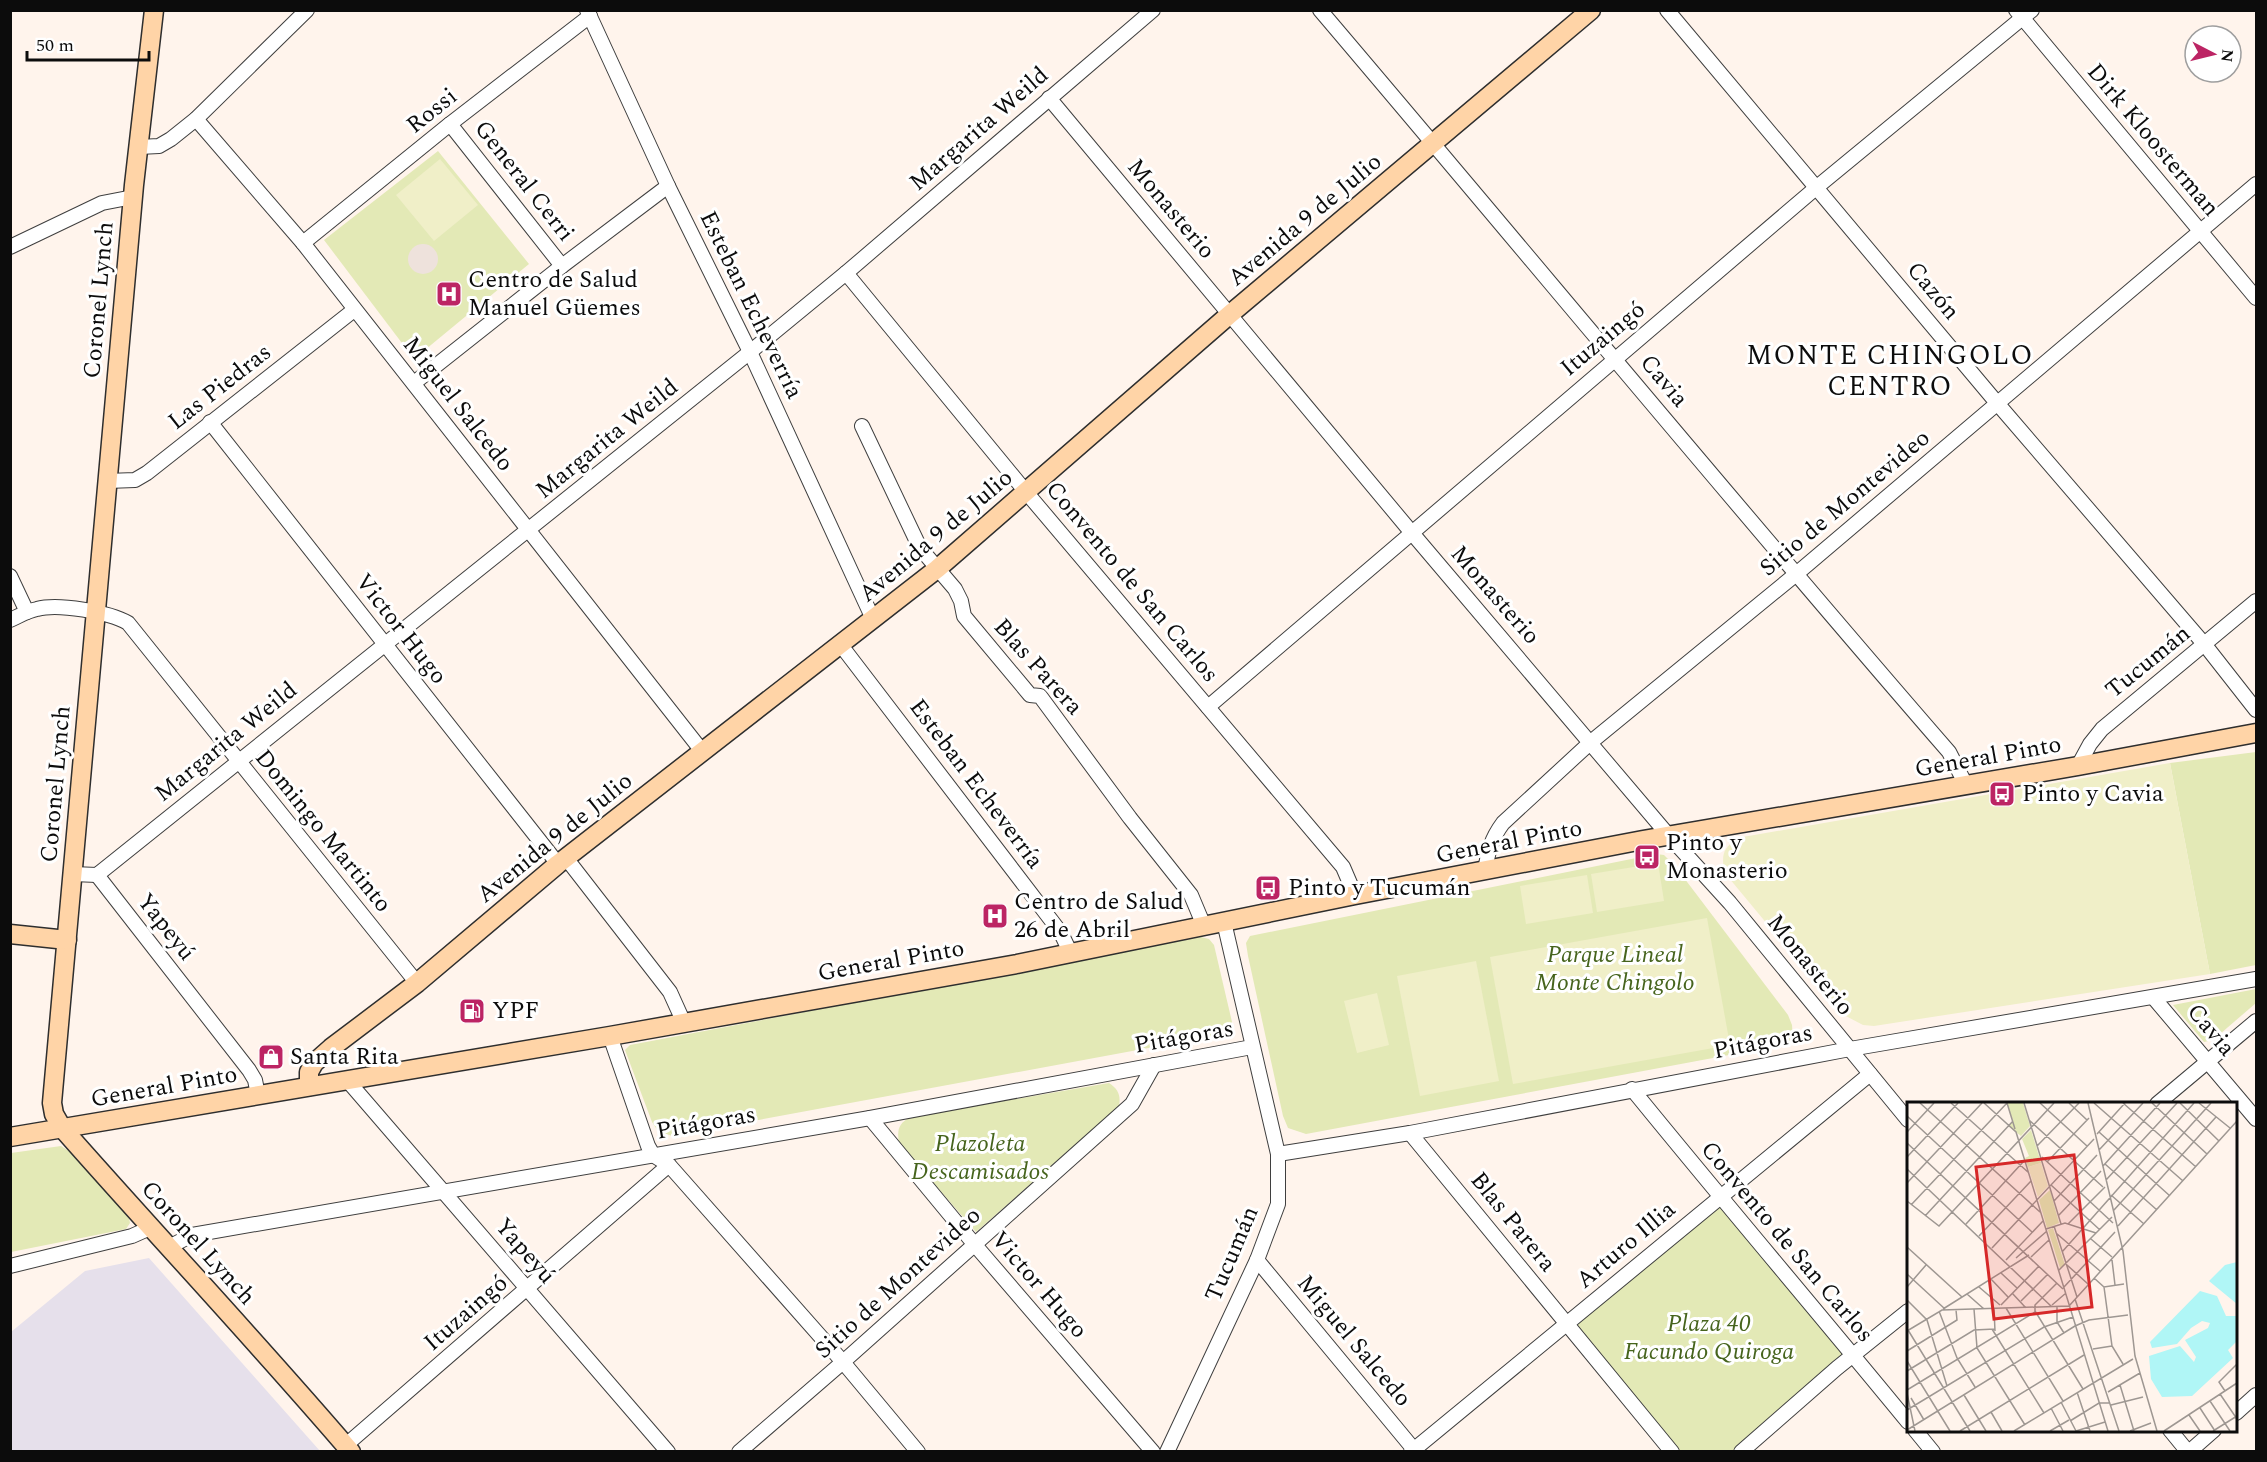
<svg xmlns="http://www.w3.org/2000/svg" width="2267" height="1462" font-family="Spectral,serif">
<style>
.industrial{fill:#e6e0eb}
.green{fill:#e3e9b6}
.pitch{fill:#f0efc8}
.plaza{fill:#eee2dc}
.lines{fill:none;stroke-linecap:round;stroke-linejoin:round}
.street-casing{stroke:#3f3f3f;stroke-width:16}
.secondary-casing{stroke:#2e2e2e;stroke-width:21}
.street{stroke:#fff;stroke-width:14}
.secondary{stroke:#ffd4a7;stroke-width:18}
.labels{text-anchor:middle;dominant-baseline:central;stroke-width:6;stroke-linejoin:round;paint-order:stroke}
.street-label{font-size:24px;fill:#0c0c0c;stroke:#fff}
.poi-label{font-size:24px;fill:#0c0c0c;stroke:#fff;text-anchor:start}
.park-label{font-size:24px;font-style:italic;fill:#46641d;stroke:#fff}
.quarter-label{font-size:27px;letter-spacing:1.5px;fill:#0c0c0c;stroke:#fff}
.inset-road{fill:none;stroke:#9e9792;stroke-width:1.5}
.view{fill:#d62828;fill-opacity:0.15;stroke:#d62828;stroke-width:3}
.inset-edge{fill:none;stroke:#0c0c0c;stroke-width:3}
</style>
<rect width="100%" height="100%" fill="#fff4ec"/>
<polygon class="industrial" points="149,1258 320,1451 11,1451 11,1332 85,1271"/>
<g class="green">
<polygon points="438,151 529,264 414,359 324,240"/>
<polygon points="2256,752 2256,965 2210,974 2170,763"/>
<polygon points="1656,854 1664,855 1675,866 1788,1015 1792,1025 1793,1043 1306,1134 1288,1128 1283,1116 1248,956 1246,943 1250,936"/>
<polygon points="1201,937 1209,939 1214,945 1232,1022 1232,1027 1224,1034 672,1136 658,1131 652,1122 625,1050 630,1045"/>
<polygon points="2256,989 2256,1003 2213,1040 2204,1042 2173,1005"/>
<path d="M1109,1083C1118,1089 1121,1095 1119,1106L976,1232L899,1143C897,1130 898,1124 910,1117Z"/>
<polygon points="61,1146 72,1153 129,1218 130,1223 126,1229 11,1252 11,1153"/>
<polygon points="1719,1197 1854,1356 1741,1451 1672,1451 1567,1324"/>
</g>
<g class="pitch">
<polygon points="440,159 478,205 434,241 396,195"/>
<path d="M2170,763L2210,974L1874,1026L1863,1025L1842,1014L1724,872C1722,854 1722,850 1737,838Z"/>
<polygon points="1658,863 1664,901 1597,912 1591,874"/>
<polygon points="1587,875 1593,913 1526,924 1520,886"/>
<polygon points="1707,918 1730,1045 1513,1084 1490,957"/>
<polygon points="1476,961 1499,1081 1420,1096 1397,976"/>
<polygon points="1377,993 1389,1045 1357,1053 1344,1001"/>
</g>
<circle class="plaza" cx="423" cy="259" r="15"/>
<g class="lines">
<g class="street-casing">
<g id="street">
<polyline points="587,10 668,186 750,352 873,619"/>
<path d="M1320,10C1530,257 1737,508 1949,752L1966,785"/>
<polyline points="1667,10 1997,403 2205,645 2256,710"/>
<polyline points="2016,10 2256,298"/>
<polyline points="1049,98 1412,533 1669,836 1730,903 1908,1120"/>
<polyline points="196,119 303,243 702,751"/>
<polyline points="450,124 562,266"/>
<polyline points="139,147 159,146 171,139 196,119 307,10"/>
<polyline points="303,243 450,124 590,16"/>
<polyline points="10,247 102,203 133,197"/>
<polyline points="846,273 1026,492 1343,867 1355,895"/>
<polyline points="414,383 562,266 668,186"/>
<polyline points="210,422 558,864"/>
<polyline points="862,426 920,548 955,589 961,601 964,616 1030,695 1040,696 1130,818 1191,895 1204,926"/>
<polyline points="107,481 135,480 147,473 354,310"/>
<polyline points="10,576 27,612"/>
<path d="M10,620C19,616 27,611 37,609C58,603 109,612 128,623L417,983"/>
<polyline points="840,644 1061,933 1071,954"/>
<polyline points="1208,707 1817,187 2032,10"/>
<polyline points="2078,766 2090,744 2102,729 2256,601"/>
<polyline points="566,858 670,992 684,1023"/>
<path d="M1485,871C1488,852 1491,839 1503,823L1591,742L1795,575L2256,184"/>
<polyline points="73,874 97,875 750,352 846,273 1153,10"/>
<polyline points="97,875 249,1070 255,1080 258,1095"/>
<polyline points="2153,997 2256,1119"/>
<polyline points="610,1036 648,1146 653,1155 669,1165 843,1362 918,1452"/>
<polyline points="347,1080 668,1452"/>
<path d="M1632,1089C1723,1201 1817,1311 1908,1422"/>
<polyline points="2157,1104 2256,1021"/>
<polyline points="870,1118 975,1245 1153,1452"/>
<polyline points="1410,1133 1672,1452"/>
<polyline points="1278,1154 1410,1133 1850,1049 2256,979"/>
<polyline points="169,1247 192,1235 870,1118 1252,1047"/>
<polyline points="1257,1260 1416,1452"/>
<polyline points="10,1266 132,1236 150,1228"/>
<polyline points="2236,1413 2256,1395"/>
<polyline points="1915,1430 1933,1452"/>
<polyline points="2170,1430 2188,1452"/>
<polyline points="346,1445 669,1165"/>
<polyline points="739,1452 843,1362 1132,1104 1154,1065"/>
<polyline points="1167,1452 1257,1260 1278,1204 1278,1154 1224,922"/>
<polyline points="1411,1452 1870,1074"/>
<polyline points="1741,1452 1837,1368 1908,1311"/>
<polyline points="2189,1452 2214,1430"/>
</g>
</g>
<g class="secondary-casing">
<g id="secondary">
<path d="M154,10L134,185L52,1103L54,1114L62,1128C158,1237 257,1342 351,1452"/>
<polyline points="10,934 67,940"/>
<polyline points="309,1086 309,1072 314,1063 331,1048 417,983 558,864 937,569 1229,315 1591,10"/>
<polyline points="10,1137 610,1036 1017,964 1355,895 1643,840 2078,766 2256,733"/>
</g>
</g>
<use href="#street" class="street"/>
<use href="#secondary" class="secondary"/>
</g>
<defs>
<g id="hospital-square" transform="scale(1.35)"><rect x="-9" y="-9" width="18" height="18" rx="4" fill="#bc2464" stroke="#fff"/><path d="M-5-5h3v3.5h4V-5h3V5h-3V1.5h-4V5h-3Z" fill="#fff"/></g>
<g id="bus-square" transform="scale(1.35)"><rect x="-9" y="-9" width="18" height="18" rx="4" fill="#bc2464" stroke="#fff"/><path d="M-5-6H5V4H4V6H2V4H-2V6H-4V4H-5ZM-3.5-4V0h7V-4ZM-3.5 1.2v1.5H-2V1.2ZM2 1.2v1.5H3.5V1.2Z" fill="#fff"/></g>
<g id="fuel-square" transform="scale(1.35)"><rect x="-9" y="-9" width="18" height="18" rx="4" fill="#bc2464" stroke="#fff"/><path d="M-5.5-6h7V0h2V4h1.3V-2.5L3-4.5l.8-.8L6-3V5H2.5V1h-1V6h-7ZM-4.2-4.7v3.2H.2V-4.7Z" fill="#fff"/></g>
<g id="shop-square" transform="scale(1.35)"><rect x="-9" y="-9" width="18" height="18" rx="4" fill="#bc2464" stroke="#fff"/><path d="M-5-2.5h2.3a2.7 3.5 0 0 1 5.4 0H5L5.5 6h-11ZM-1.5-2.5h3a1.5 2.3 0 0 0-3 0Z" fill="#fff"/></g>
</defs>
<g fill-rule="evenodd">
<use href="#hospital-square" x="449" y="294"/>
<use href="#bus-square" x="2002" y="794"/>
<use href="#bus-square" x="1647" y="857"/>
<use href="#bus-square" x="1268" y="888"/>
<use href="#hospital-square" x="995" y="916"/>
<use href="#fuel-square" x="472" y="1011"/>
<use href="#shop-square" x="271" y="1057"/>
</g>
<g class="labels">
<g class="street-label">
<text transform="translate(432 111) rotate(-39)">Rossi</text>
<text transform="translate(979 129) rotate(-41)">Margarita Weild</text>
<text transform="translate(2153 140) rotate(50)">Dirk Kloosterman</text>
<text transform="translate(524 181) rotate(52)">General Cerri</text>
<text transform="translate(1171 209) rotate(50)">Monasterio</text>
<text transform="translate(1305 220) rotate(-40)">Avenida 9 de Julio</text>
<text transform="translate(1933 291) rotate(50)">Cazón</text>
<text transform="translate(99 300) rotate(-85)">Coronel Lynch</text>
<text transform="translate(751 305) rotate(64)">Esteban Echeverría</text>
<text transform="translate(1603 339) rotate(-40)">Ituzaingó</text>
<text transform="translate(1664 381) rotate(50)">Cavia</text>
<text transform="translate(220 387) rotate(-38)">Las Piedras</text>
<text transform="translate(458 404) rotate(52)">Miguel Salcedo</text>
<text transform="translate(607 439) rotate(-39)">Margarita Weild</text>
<text transform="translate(1845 503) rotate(-40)">Sitio de Montevideo</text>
<text transform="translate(936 536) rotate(-40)">Avenida 9 de Julio</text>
<text transform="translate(1132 582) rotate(50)">Convento de San Carlos</text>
<text transform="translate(1495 595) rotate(49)">Monasterio</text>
<text transform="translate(401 629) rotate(52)">Victor Hugo</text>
<text transform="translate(2148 662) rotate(-39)">Tucumán</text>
<text transform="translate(1038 667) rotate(48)">Blas Parera</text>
<text transform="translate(226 742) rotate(-39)">Margarita Weild</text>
<text transform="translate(1988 757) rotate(-10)">General Pinto</text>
<text transform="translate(56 784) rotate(-85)">Coronel Lynch</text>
<text transform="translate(976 784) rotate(53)">Esteban Echeverría</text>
<text transform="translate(323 831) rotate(51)">Domingo Martinto</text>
<text transform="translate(555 838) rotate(-39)">Avenida 9 de Julio</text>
<text transform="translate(1509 842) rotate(-11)">General Pinto</text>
<text transform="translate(166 927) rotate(52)">Yapeyú</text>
<text transform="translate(891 961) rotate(-10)">General Pinto</text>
<text transform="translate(1810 965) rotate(51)">Monasterio</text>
<text transform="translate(2211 1030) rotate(50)">Cavia</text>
<text transform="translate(1184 1037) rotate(-10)">Pitágoras</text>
<text transform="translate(1763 1042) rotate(-11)">Pitágoras</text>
<text transform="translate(164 1087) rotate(-10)">General Pinto</text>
<text transform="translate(706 1123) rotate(-10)">Pitágoras</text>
<text transform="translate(1513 1222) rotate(51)">Blas Parera</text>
<text transform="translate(1787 1242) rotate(50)">Convento de San Carlos</text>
<text transform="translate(198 1243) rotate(48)">Coronel Lynch</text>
<text transform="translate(1626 1245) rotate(-40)">Arturo Illia</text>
<text transform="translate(525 1251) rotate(49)">Yapeyú</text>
<text transform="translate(1232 1254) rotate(-67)">Tucumán</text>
<text transform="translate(898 1283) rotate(-42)">Sitio de Montevideo</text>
<text transform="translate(1039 1285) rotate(49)">Victor Hugo</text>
<text transform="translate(466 1313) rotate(-41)">Ituzaingó</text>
<text transform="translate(1354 1341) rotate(50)">Miguel Salcedo</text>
</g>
<g class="poi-label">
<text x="468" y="280">Centro de Salud<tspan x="468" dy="28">Manuel Güemes</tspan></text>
<text x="2022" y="794">Pinto y Cavia</text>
<text x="1666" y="843">Pinto y<tspan x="1666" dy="28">Monasterio</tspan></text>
<text x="1288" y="888">Pinto y Tucumán</text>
<text x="1014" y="902">Centro de Salud<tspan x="1014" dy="28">26 de Abril</tspan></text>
<text x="492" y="1011">YPF</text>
<text x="290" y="1057">Santa Rita</text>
</g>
<g class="park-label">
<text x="1615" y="955">Parque Lineal<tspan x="1615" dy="28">Monte Chingolo</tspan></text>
<text x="980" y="1144">Plazoleta<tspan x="980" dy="28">Descamisados</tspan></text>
<text x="1709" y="1324">Plaza 40<tspan x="1709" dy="28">Facundo Quiroga</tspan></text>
</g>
<g class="quarter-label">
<text x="1890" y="356">MONTE CHINGOLO<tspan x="1890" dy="31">CENTRO</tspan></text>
</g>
</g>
<g transform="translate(1907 1102)">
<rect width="330" height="330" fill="#fff4ec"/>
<path d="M100,1H116L123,24L114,34L101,24L106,19ZM124,28L134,61L121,65L118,56L122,54L115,37ZM143,88L152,121L140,126L132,98ZM146,126L158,163L153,166L141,128Z" fill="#e3e9b6"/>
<path d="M134,61L141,84L131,95L121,65Z" fill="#f0efc8"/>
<path d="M330,160V202L302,179L318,163ZM293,189L310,194L319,214H330V239L321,248L326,256L285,294L255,295L244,277L242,254L273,244L287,260L289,255L278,238L301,226L303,221L295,219L284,226L270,242L245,246L243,240Z" fill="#b0f6f6"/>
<path class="inset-road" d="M13,1L133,110M44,1L122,71M77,1L109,30L201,329M100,1L108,27M117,1L154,122M133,1L180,44M162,1L180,18M181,1L216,149L228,254L250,329M187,1L276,79M216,1L289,65M245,1L300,52M273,1L312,39M292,1L323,26M0,14L125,130M122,18L196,85M0,30L27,1M192,30L263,94M190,32L218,1M0,41L156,187M130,44L172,1M192,48L236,1M0,55L51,1M135,55L206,121M140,60L182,16M198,62L250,108M196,64L253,1M0,67L145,205M199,78L270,1M0,81L75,1M144,83L193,128M204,93L237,122M0,99L32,124L147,1M147,99L190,53M4,103L100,1M207,108L304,1M152,113L194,69M18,114L106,19M59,122L117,59M161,122L198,85M147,124L170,195M211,124L309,15M139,127L158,121L189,131M149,131L193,169M72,134L124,79M184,137L205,155M0,145L55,195M85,146L187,37M155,150L287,1M124,155L142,138M109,156L140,129M99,158L136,119M205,158L208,183M160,163L181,182M152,168L205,115M94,171L110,186M0,172L38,207M187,176L197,185L217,182M84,177L101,195M150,181L128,203V209L176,287M0,185L19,163M72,185L93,203M157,185L208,130M197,185L205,244L216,262M105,191L119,206M60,192L77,207M168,197L212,329M0,198L20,218L40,284M114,199L141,172M94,203L132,164M145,203L159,191M162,204L330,19M150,205V220L157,231M99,206L156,299M36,207L122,153M67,207L70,246L118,323M87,207L88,229M32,209L50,256L68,285M168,224L182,218L221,213M85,227L137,311M1,228L63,329M0,229L35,208L162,204M186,247L205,244M0,249L50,218L49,208M0,259L43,329M0,269L67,228L88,227M213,283L227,329M0,288L128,210M318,289L312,280L330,262M170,290L183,329M201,290L233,271M0,291L8,329M313,292L330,317M57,293L79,329M4,296L17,318M303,299L323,329M154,300L169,329M204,303L236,295M144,306L156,329M293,306L308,329M0,308L137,225L166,215M84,310L95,329M282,313L293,329M163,319L192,301H203M0,328L168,224M53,329L177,253M107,329L226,257M143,329L162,318M169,329L198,320M223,329L244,321M257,329L330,281M306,329L330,314"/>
<path class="view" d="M167,53L185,205L87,217L69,65Z"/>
<rect width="330" height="330" class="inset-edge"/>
</g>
<rect width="2267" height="1462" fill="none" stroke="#0c0c0c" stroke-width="24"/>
<g transform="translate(2213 54) rotate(97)"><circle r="28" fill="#ffffff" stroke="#9e9e9e" stroke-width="1.5"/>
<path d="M0-4.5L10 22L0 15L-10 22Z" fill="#bc2464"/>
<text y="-9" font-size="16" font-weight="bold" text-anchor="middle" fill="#0c0c0c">N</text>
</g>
<path d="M27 51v9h122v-9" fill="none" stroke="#0c0c0c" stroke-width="3"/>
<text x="36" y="51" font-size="18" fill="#0c0c0c" stroke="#ffffff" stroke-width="4.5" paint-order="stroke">50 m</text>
</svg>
